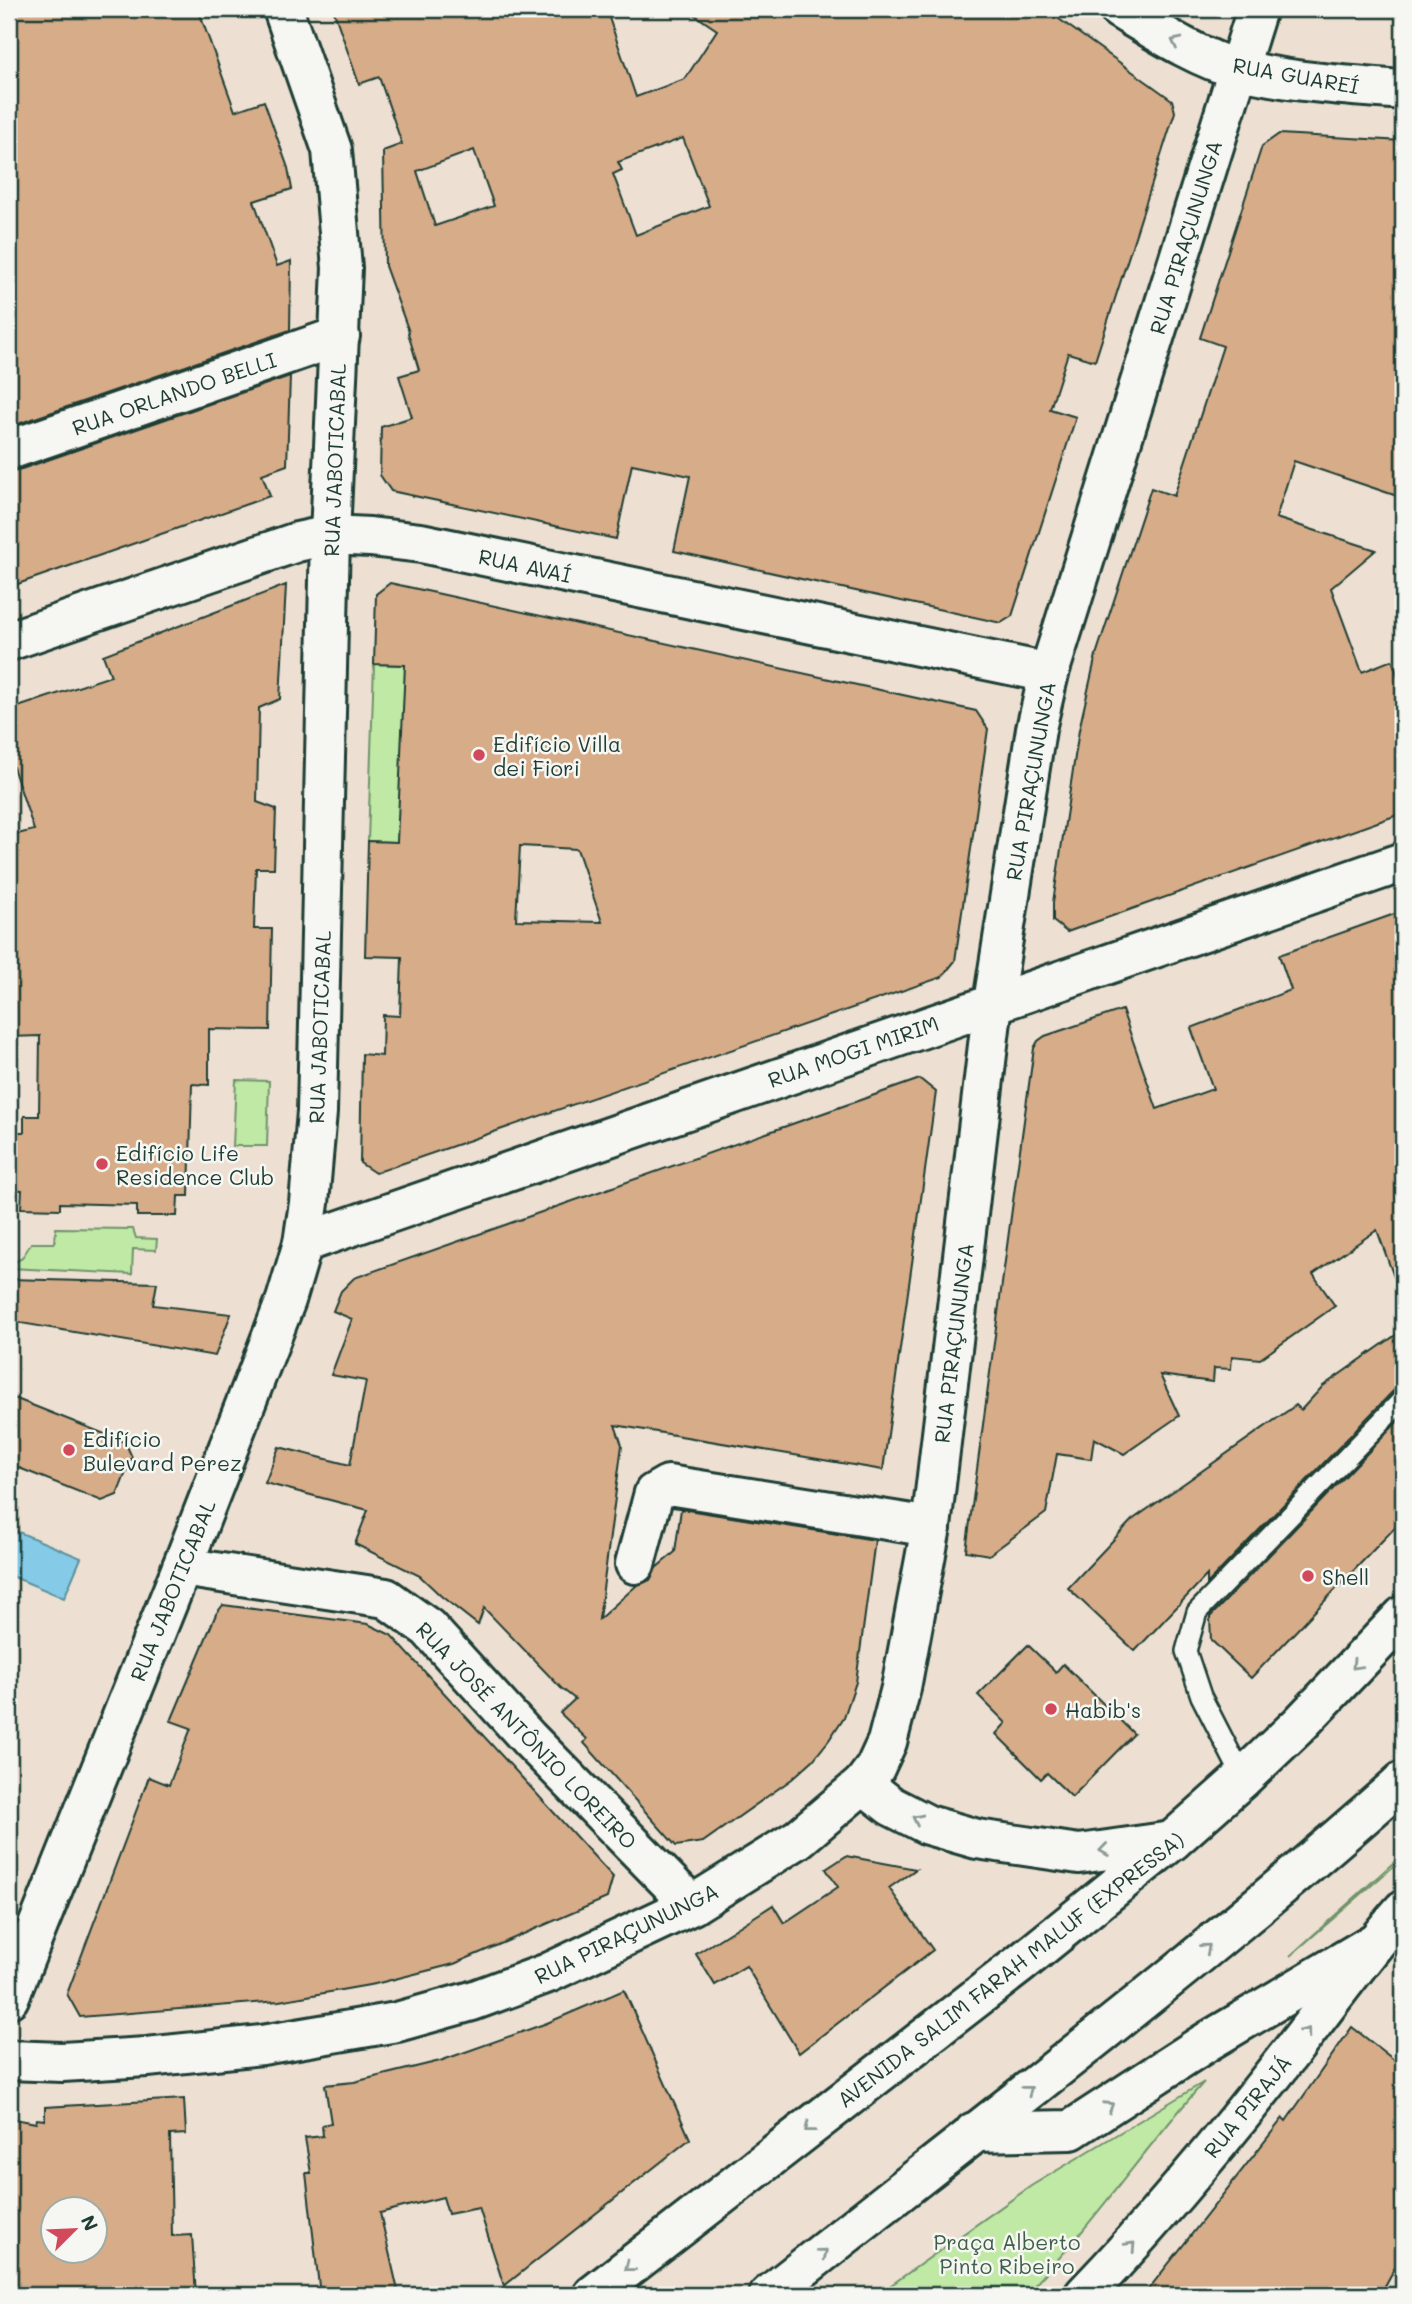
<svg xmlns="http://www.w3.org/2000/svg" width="1412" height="2304" font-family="Mali,sans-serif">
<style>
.green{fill:#bfe9a5;stroke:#6f936c;stroke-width:2}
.water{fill:#85cae6;stroke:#5c929f;stroke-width:2}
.building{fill:#d7ac89;stroke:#1f3d34;stroke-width:2;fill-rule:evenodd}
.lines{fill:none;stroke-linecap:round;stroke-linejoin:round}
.lane-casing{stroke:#1f3d34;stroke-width:24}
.street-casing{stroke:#1f3d34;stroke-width:44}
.secondary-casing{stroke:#1f3d34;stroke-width:44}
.highway-casing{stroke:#1f3d34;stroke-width:44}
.lane{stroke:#f6f6f2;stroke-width:19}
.street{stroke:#f6f6f2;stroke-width:38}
.secondary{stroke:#f6f6f2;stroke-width:38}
.highway{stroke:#f6f6f2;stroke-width:38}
.oneway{stroke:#8a9a93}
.poi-dot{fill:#d1495b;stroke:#f6f6f2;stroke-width:2.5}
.labels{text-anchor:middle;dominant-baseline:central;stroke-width:5;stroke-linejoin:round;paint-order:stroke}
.street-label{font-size:21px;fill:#1f3d34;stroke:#f6f6f2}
.poi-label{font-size:21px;fill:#1f3d34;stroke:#f6f6f2;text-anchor:start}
.park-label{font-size:21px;fill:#3f5f4b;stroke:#f6f6f2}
</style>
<rect width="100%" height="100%" fill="#ede0d2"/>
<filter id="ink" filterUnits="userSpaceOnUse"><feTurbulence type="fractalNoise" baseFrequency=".0143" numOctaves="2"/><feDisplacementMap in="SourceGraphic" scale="14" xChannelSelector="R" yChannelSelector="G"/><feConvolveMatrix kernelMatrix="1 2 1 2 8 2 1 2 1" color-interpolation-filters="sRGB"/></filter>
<g filter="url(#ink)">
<g class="green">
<polygon points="374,664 405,665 421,843 368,841"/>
<polygon points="236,1080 269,1081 267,1146 233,1146"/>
<path d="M56,1228L133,1229L136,1238L157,1239L156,1250L133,1249L132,1274L9,1268V1263C21,1263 26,1252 31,1243H55Z"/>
<polygon points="1403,1854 1403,1858 1290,1956"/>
<path d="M1204,2082C1142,2151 1090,2229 1025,2295H877L1031,2186Z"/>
</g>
<polygon class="water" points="9,1528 81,1558 64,1598 9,1575"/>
<g class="building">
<polygon points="9,9 198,9 235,111 264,101 288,168 292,189 254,201 277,266 291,261 290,330 9,427"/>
<path d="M333,9H606L636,97L685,79L717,30L686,9H1045L1172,100L1175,112L1095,361L1068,353L1050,409L1076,417L1012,616L1001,623L674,551L690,476L632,464L616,539L391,491L380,475L381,427L412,417L399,376L419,370L408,333L409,332L385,266L383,151L402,144L379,77L359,84ZM683,138L709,206L636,235L613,174L622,170L618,162ZM474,150L494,206L435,226L417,171Z"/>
<polygon points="1279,134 1403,141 1403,498 1294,461 1276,518 1376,550 1331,588 1362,672 1392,660 1403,690 1403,813 1067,932 1053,921 1053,902 1079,730 1096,655 1151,488 1174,496 1223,346 1200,338 1262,146"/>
<polygon points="290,376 287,465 262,474 270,496 9,587 9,471 16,471"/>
<path d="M390,583L976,711L988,729L955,961L942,977L375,1173L360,1163L362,1054L382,1056L383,1015L400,1016L402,957L365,956L368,841L397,842L405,665L374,664L376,594ZM520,846L577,849L602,922L516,920Z"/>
<polygon points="286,585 280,699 259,708 257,802 276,809 274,868 256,868 254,929 272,929 270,1030 209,1029 209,1085 192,1084 189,1196 178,1196 177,1216 137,1216 137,1205 60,1203 60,1209 21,1208 22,1190 13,1190 14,1132 24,1132 24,1116 39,1116 40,1036 9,1037 9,836 34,830 9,755 9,710 111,676 103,655"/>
<polygon points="1403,911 1403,1290 1399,1291 1377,1230 1313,1274 1335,1306 1260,1359 1232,1356 1231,1369 1214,1368 1213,1382 1160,1375 1179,1416 1124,1454 1094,1438 1091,1459 1057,1454 1046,1513 989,1555 966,1551 1019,1157 1034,1048 1038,1041 1045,1036 1122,1010 1157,1109 1213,1089 1191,1028 1291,990 1279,955"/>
<polygon points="920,1079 936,1092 883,1470 615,1425 622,1445 599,1619 637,1585 650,1580 656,1568 675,1552 681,1509 875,1540 856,1682 844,1717 829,1740 813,1760 792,1779 703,1842 676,1846 584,1743 587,1739 560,1713 575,1699 561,1688 484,1608 478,1625 441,1596 420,1576 355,1544 368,1510 265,1483 279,1447 350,1465 366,1381 331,1375 352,1319 333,1311 341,1291 354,1278"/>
<polygon points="9,1279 157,1283 153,1305 231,1314 215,1356 9,1321"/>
<polygon points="1403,1330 1403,1387 1394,1390 1207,1584 1207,1575 1135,1651 1068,1588 1132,1520 1296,1405 1301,1410 1323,1386"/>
<polygon points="9,1396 125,1442 132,1457 117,1495 102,1501 9,1464"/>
<polygon points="1403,1416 1403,1519 1251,1678 1211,1640 1210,1617"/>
<polygon points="223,1605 368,1624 391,1635 613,1877 607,1898 454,1964 375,1984 279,2001 80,2017 67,1994 149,1777 169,1785 191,1728 171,1721 216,1614"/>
<polygon points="1028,1645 1056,1672 1063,1664 1134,1734 1072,1797 1047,1773 1041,1779 996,1734 1006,1723 978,1695"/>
<polygon points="846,1856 916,1869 889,1888 933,1950 799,2053 746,1966 715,1985 696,1954 773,1905 784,1923 838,1887 826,1869"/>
<polygon points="624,1990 690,2139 504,2286 479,2208 448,2214 443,2197 380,2213 399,2295 320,2295 306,2173 311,2173 305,2138 323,2136 322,2125 331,2123 325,2085 354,2082 440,2061 547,2023"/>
<polygon points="1352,2027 1403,2067 1403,2253 1380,2295 1144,2295 1283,2118 1286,2121"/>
<path d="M184,2099L186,2134L170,2135L172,2236L192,2235L196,2295H9V2118L36,2123L37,2119L45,2120V2107ZM52,2209H94V2251H52Z"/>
</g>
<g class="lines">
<g class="lane-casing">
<polyline id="lane" points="1243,1778 1201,1696 1186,1651 1197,1612 1403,1399"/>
</g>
<g class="street-casing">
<g id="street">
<path d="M1119,9C1154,30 1199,59 1238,69C1289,82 1351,86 1403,90"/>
<polyline points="9,450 340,336"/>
<polyline points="9,641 297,542 330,535 370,537 421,543 1049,673"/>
<polyline points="303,1243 1403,862"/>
<polyline points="635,1564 654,1493 668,1485 931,1527"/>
<polyline points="182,1567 386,1598 428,1628 529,1739 692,1905"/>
<polyline points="863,1784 875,1768 887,1742 901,1688 931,1527 993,1003 1036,729 1049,673 1257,9"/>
<polyline points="9,1998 182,1567 286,1300 303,1243 309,1203 317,1112 330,535 342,268 332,150 283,9"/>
</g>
</g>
<g class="secondary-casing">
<g id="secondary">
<polyline points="9,2060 62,2062 147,2057 262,2045 397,2022 472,2001 548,1973 692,1905 798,1839 863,1784 891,1806 928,1825 977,1839 1079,1854 1172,1841"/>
<path d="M1084,2295C1159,2217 1228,2133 1294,2048C1330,2002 1364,1954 1403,1910"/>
</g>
</g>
<g class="highway-casing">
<g id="highway">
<polyline points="974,2132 1071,2130 1205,2043 1372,1944"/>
<polyline points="593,2295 1020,1964 1172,1841 1243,1778 1299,1725 1403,1616"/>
<path d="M769,2295C982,2126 1200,1962 1403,1781"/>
</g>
</g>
<use href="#lane" class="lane"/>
<use href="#street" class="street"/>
<use href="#secondary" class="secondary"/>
<use href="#highway" class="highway"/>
</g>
<defs><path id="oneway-chevron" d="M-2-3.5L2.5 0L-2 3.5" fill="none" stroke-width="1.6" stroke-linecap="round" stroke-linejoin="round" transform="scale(1.75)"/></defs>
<g class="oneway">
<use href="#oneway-chevron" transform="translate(1176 42) rotate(-154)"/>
<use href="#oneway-chevron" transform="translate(1356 1665) rotate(134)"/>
<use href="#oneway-chevron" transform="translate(917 1819) rotate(-154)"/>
<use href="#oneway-chevron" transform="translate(1104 1850) rotate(172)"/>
<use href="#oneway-chevron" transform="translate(1206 1948) rotate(-40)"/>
<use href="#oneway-chevron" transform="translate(1306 2032) rotate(-53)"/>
<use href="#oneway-chevron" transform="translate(1028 2090) rotate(-38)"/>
<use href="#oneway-chevron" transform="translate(1109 2106) rotate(-33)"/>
<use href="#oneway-chevron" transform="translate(809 2128) rotate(142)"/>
<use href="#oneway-chevron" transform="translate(1131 2246) rotate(-47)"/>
<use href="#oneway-chevron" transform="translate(823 2253) rotate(-39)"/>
<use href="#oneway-chevron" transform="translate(629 2267) rotate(142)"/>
</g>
</g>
<g class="poi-dot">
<circle cx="479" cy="755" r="7"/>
<circle cx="102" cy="1164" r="7"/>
<circle cx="69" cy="1450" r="7"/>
<circle cx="1308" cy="1576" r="7"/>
<circle cx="1051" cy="1709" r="7"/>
</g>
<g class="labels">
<g class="street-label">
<text transform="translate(1296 75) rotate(10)">RUA GUAREÍ</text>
<text transform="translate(1185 237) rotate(-73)">RUA PIRAÇUNUNGA</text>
<text transform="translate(174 393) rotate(-19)">RUA ORLANDO BELLI</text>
<text transform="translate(334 460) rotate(-88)">RUA JABOTICABAL</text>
<text transform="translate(525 565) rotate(12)">RUA AVAÍ</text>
<text transform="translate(1030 781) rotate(-80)">RUA PIRAÇUNUNGA</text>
<text transform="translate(319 1027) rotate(-88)">RUA JABOTICABAL</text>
<text transform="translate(853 1051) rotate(-19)">RUA MOGI MIRIM</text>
<text transform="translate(953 1343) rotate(-83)">RUA PIRAÇUNUNGA</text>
<text transform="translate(172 1590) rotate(-68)">RUA JABOTICABAL</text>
<text transform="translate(527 1735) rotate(46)">RUA JOSÉ ANTÔNIO LOREIRO</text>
<text transform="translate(626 1933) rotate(-26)">RUA PIRAÇUNUNGA</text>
<text transform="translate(1010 1969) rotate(-38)">AVENIDA SALIM FARAH MALUF (EXPRESSA)</text>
<text transform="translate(1247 2106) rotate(-51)">RUA PIRAJÁ</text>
</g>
<g class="poi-label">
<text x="493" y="743">Edifício Villa<tspan x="493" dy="24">dei Fiori</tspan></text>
<text x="116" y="1152">Edifício Life<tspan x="116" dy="24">Residence Club</tspan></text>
<text x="83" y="1438">Edifício<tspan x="83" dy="24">Bulevard Perez</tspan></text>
<text x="1322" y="1576">Shell</text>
<text x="1065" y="1709">Habib's</text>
</g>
<g class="park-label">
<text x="1007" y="2241">Praça Alberto<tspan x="1007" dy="24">Pinto Ribeiro</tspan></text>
</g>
</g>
<rect width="1412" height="2304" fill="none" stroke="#f6f6f2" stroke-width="35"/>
<rect x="18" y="18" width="1377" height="2269" fill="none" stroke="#1f3d34" stroke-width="2.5" filter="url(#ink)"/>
<g transform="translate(74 2230) rotate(66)"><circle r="33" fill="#f6f6f2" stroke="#a0aca6" stroke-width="2"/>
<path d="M0-5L12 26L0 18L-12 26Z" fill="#d1495b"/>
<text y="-10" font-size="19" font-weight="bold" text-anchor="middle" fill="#1f3d34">N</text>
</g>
</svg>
